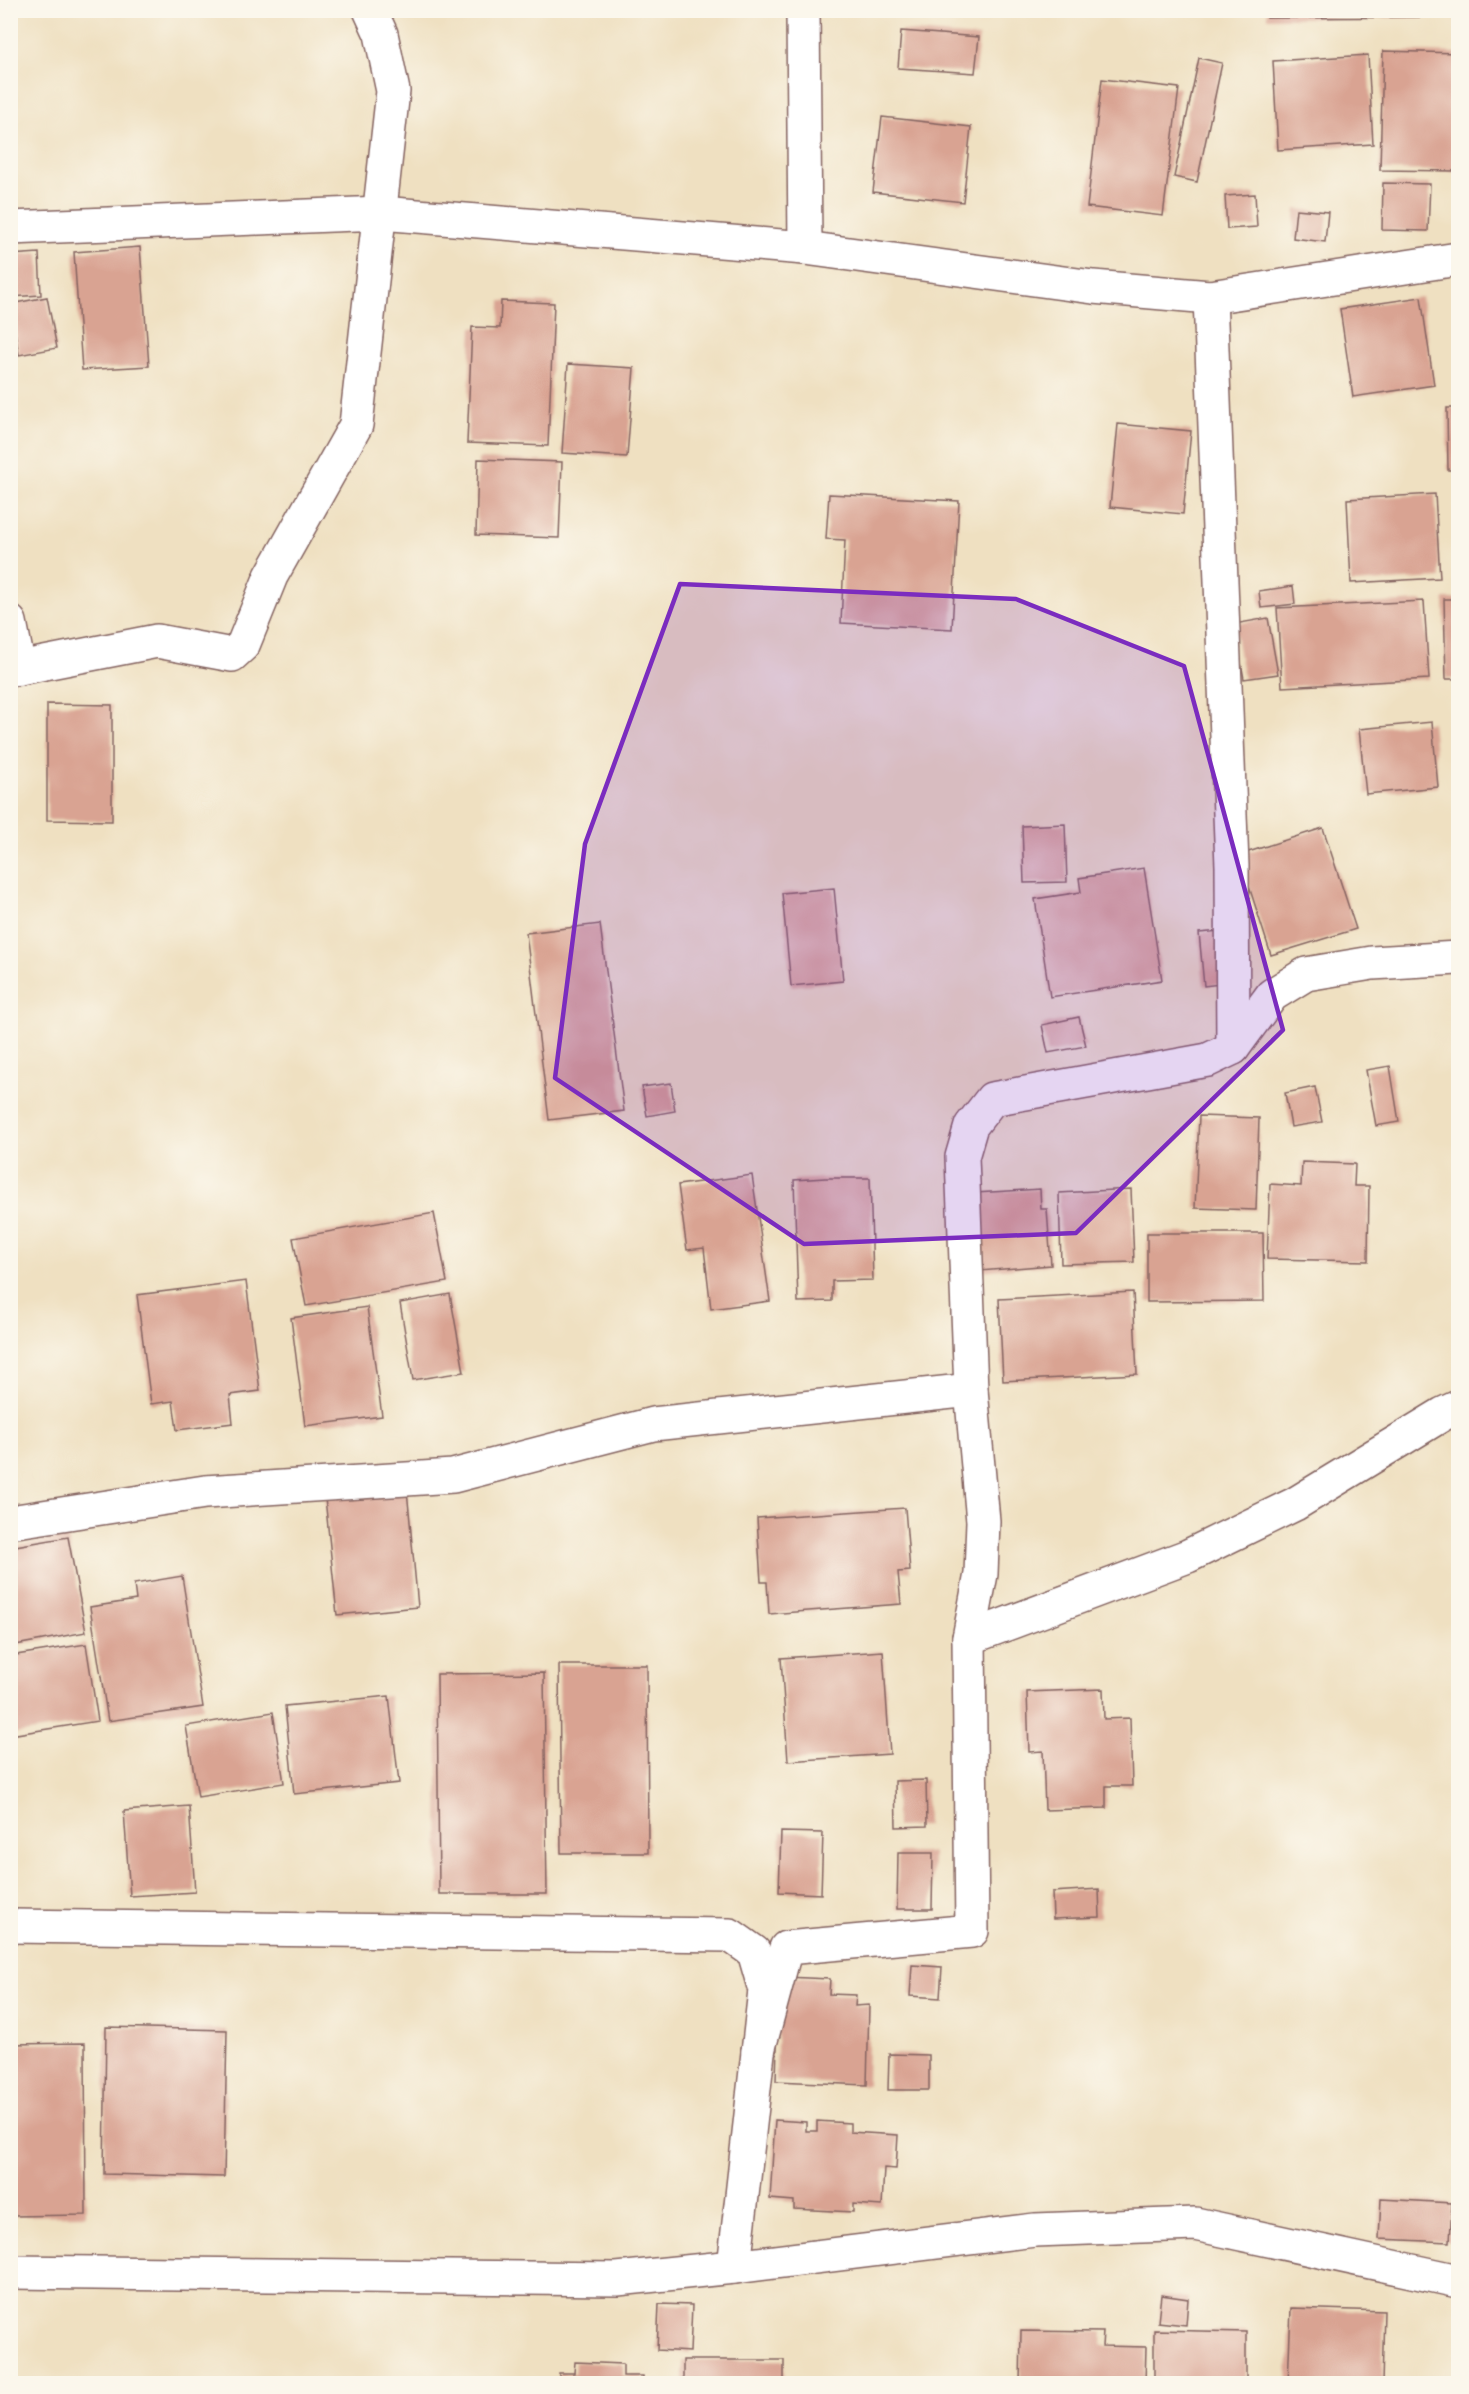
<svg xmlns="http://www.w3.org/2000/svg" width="1469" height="2394" font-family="'Comic Neue',sans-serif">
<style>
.building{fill:#d9a392}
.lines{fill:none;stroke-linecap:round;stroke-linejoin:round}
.minor-casing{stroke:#846360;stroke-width:36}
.minor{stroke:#fff;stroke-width:33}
.marked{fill:#7b2cbf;fill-opacity:0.2;stroke:#7b2cbf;stroke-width:4.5;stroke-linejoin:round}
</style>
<rect width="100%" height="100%" fill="#fbf7ec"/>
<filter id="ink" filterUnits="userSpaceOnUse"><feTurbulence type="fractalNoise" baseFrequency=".0167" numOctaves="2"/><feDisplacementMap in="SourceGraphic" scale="12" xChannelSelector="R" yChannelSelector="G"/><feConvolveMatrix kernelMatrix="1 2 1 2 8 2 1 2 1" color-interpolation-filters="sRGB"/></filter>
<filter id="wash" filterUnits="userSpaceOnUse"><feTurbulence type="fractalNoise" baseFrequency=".008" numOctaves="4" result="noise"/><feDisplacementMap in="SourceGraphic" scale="24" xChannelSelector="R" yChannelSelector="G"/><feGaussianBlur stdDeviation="1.35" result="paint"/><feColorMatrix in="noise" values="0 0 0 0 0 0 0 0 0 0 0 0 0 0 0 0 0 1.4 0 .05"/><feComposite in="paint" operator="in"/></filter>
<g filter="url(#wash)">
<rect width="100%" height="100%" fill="#efe0c1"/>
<g id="blocks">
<g class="building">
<polygon points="1267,10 1458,10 1458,17 1267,18"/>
<polygon points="901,31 979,37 975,73 898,68"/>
<polygon points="1383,51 1458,53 1458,171 1380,170"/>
<polygon points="1368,55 1373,144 1278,150 1273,61"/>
<polygon points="1199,58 1222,63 1197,182 1174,177"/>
<polygon points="1102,79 1179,88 1163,216 1087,207"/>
<polygon points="882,117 971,127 963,202 873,192"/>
<polygon points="1383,183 1430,184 1428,231 1382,230"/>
<polygon points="1255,194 1257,227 1227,229 1225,196"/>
<polygon points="1296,209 1328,212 1325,242 1293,238"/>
<polygon points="140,247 149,366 82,370 74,252"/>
<polygon points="39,253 41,295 10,297 10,255"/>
<polygon points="47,297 57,348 19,355 10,304"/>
<polygon points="1421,297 1434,385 1353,397 1340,309"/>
<polygon points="501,301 554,303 548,446 467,443 472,327 500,328"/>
<polygon points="568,364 634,368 627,457 562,453"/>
<polygon points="1447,408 1458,408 1458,470 1448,470"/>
<polygon points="1118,424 1191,431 1183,514 1110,507"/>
<polygon points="478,459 562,462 559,538 476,535"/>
<polygon points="829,494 959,501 952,629 841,623 845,540 826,539"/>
<polygon points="1435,494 1440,578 1351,583 1347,499"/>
<polygon points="1293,586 1295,604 1261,608 1259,591"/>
<polygon points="1444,599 1458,599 1458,679 1446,679"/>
<polygon points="1424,601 1429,679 1282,687 1277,608"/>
<polygon points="1268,618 1278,674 1244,679 1234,624"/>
<polygon points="47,704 112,705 112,821 47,820"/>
<polygon points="1432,722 1438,787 1366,794 1359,729"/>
<polygon points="1065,824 1067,882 1024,883 1022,826"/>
<polygon points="1323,828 1356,929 1271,955 1239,855"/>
<polygon points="1144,868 1162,980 1050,997 1035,899 1081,892 1079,878"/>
<polygon points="834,888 843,981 791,986 782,893"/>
<polygon points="600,924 624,1111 549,1120 526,933"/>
<polygon points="1231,930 1236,982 1204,986 1199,933"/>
<polygon points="1079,1017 1086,1046 1048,1053 1042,1025"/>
<polygon points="1390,1066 1399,1122 1376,1126 1366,1070"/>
<polygon points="671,1083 675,1111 647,1116 642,1087"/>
<polygon points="1315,1087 1322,1122 1291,1127 1285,1093"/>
<polygon points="1199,1116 1259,1118 1256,1210 1195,1208"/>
<polygon points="1302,1162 1355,1164 1354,1186 1369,1186 1368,1261 1267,1259 1270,1184 1301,1186"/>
<polygon points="752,1175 770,1301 711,1309 704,1248 687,1250 678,1185"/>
<polygon points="825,1178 870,1178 873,1280 832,1281 832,1301 798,1302 794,1180"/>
<polygon points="1040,1189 1041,1209 1047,1209 1051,1265 980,1271 975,1193"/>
<polygon points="1131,1189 1134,1262 1061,1264 1059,1193"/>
<polygon points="434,1213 447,1282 306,1306 293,1238"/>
<polygon points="1147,1233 1263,1233 1264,1301 1147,1302"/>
<polygon points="246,1281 260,1391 230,1395 233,1423 177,1430 173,1401 151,1404 137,1295"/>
<polygon points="1133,1292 1137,1374 1003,1381 999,1299"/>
<polygon points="450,1294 464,1372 413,1380 400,1303"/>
<polygon points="367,1307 382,1416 305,1426 291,1318"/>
<polygon points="407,1490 418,1607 337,1615 325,1498"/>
<polygon points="905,1508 910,1571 898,1572 901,1604 769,1614 767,1582 761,1582 757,1518"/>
<polygon points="68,1537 86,1632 10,1646 10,1547"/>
<polygon points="182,1576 203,1707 108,1721 90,1607 136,1600 134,1584"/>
<polygon points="86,1644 98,1721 10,1735 10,1656"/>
<polygon points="883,1651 890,1754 788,1761 781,1658"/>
<polygon points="559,1665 647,1665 648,1853 561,1853"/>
<polygon points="544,1673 547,1894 439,1894 437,1674"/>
<polygon points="1103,1689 1104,1719 1130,1718 1132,1786 1106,1786 1106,1808 1045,1810 1043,1751 1029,1752 1027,1692"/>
<polygon points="389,1696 399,1783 294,1794 285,1706"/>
<polygon points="273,1712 284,1783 198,1797 186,1726"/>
<polygon points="926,1780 927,1826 896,1827 895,1781"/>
<polygon points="189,1806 195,1892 130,1896 124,1811"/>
<polygon points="781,1832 823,1833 821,1894 779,1892"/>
<polygon points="898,1853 933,1853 932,1909 897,1909"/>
<polygon points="1099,1889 1100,1917 1053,1919 1052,1892"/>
<polygon points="912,1965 942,1967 940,1998 910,1996"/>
<polygon points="785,1977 830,1979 829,1994 856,1995 855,2006 869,2005 867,2085 776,2081 778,2011"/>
<polygon points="106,2027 227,2030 224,2177 104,2174"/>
<polygon points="85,2043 86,2215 10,2216 10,2044"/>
<polygon points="889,2054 929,2055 929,2090 888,2090"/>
<polygon points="775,2120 806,2122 806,2131 817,2131 817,2121 850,2123 850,2132 898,2135 896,2169 884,2168 882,2206 853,2204 853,2212 794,2209 794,2201 770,2199"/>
<polygon points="1381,2199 1452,2203 1450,2242 1379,2239"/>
<polygon points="1161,2295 1188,2299 1186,2325 1158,2322"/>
<polygon points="659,2304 692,2305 690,2352 657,2350"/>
<polygon points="1291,2308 1384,2311 1382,2384 1288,2384"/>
<polygon points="1154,2330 1246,2332 1246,2384 1154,2384"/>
<polygon points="1021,2331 1103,2332 1102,2346 1146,2347 1145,2384 1020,2384"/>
<rect x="683" y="2360" width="101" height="24"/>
<polygon points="575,2362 623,2364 623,2376 643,2376 643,2384 559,2384 559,2373 574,2373"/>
</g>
</g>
</g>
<g filter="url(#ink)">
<use href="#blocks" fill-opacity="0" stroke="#846360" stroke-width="1.5"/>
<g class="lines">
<g class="minor-casing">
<g id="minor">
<polyline points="803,10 805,248"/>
<polyline points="10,228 381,213 805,248 1093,287 1210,297 1458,259"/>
<polyline points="1210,297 1232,866 1233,1048"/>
<polyline points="10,622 19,668 10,669"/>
<polyline points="19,668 157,641 232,655 243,645 271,576 356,425 393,91 381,34 370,10"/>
<polyline points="10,1522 205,1492 453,1476 653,1424 971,1390"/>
<polyline points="969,1638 1188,1556 1295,1504 1443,1414 1458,1407"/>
<polyline points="10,1926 730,1935 754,1952 765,1990 734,2267"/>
<polyline points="758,2051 786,1948 972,1931 969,1638 981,1574 983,1521 971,1390 962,1157 971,1126 992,1099 1208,1060 1233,1048 1272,995 1306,974 1372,963 1458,958"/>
<polyline points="10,2272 617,2279 734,2267 1035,2230 1195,2224 1458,2281"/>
</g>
</g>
<use href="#minor" class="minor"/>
</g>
</g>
<path class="marked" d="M680,584L1016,599L1184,666L1283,1030L1076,1233L804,1244L555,1078L585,844Z"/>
<rect width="1469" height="2394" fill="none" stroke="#fbf7ec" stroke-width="36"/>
</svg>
